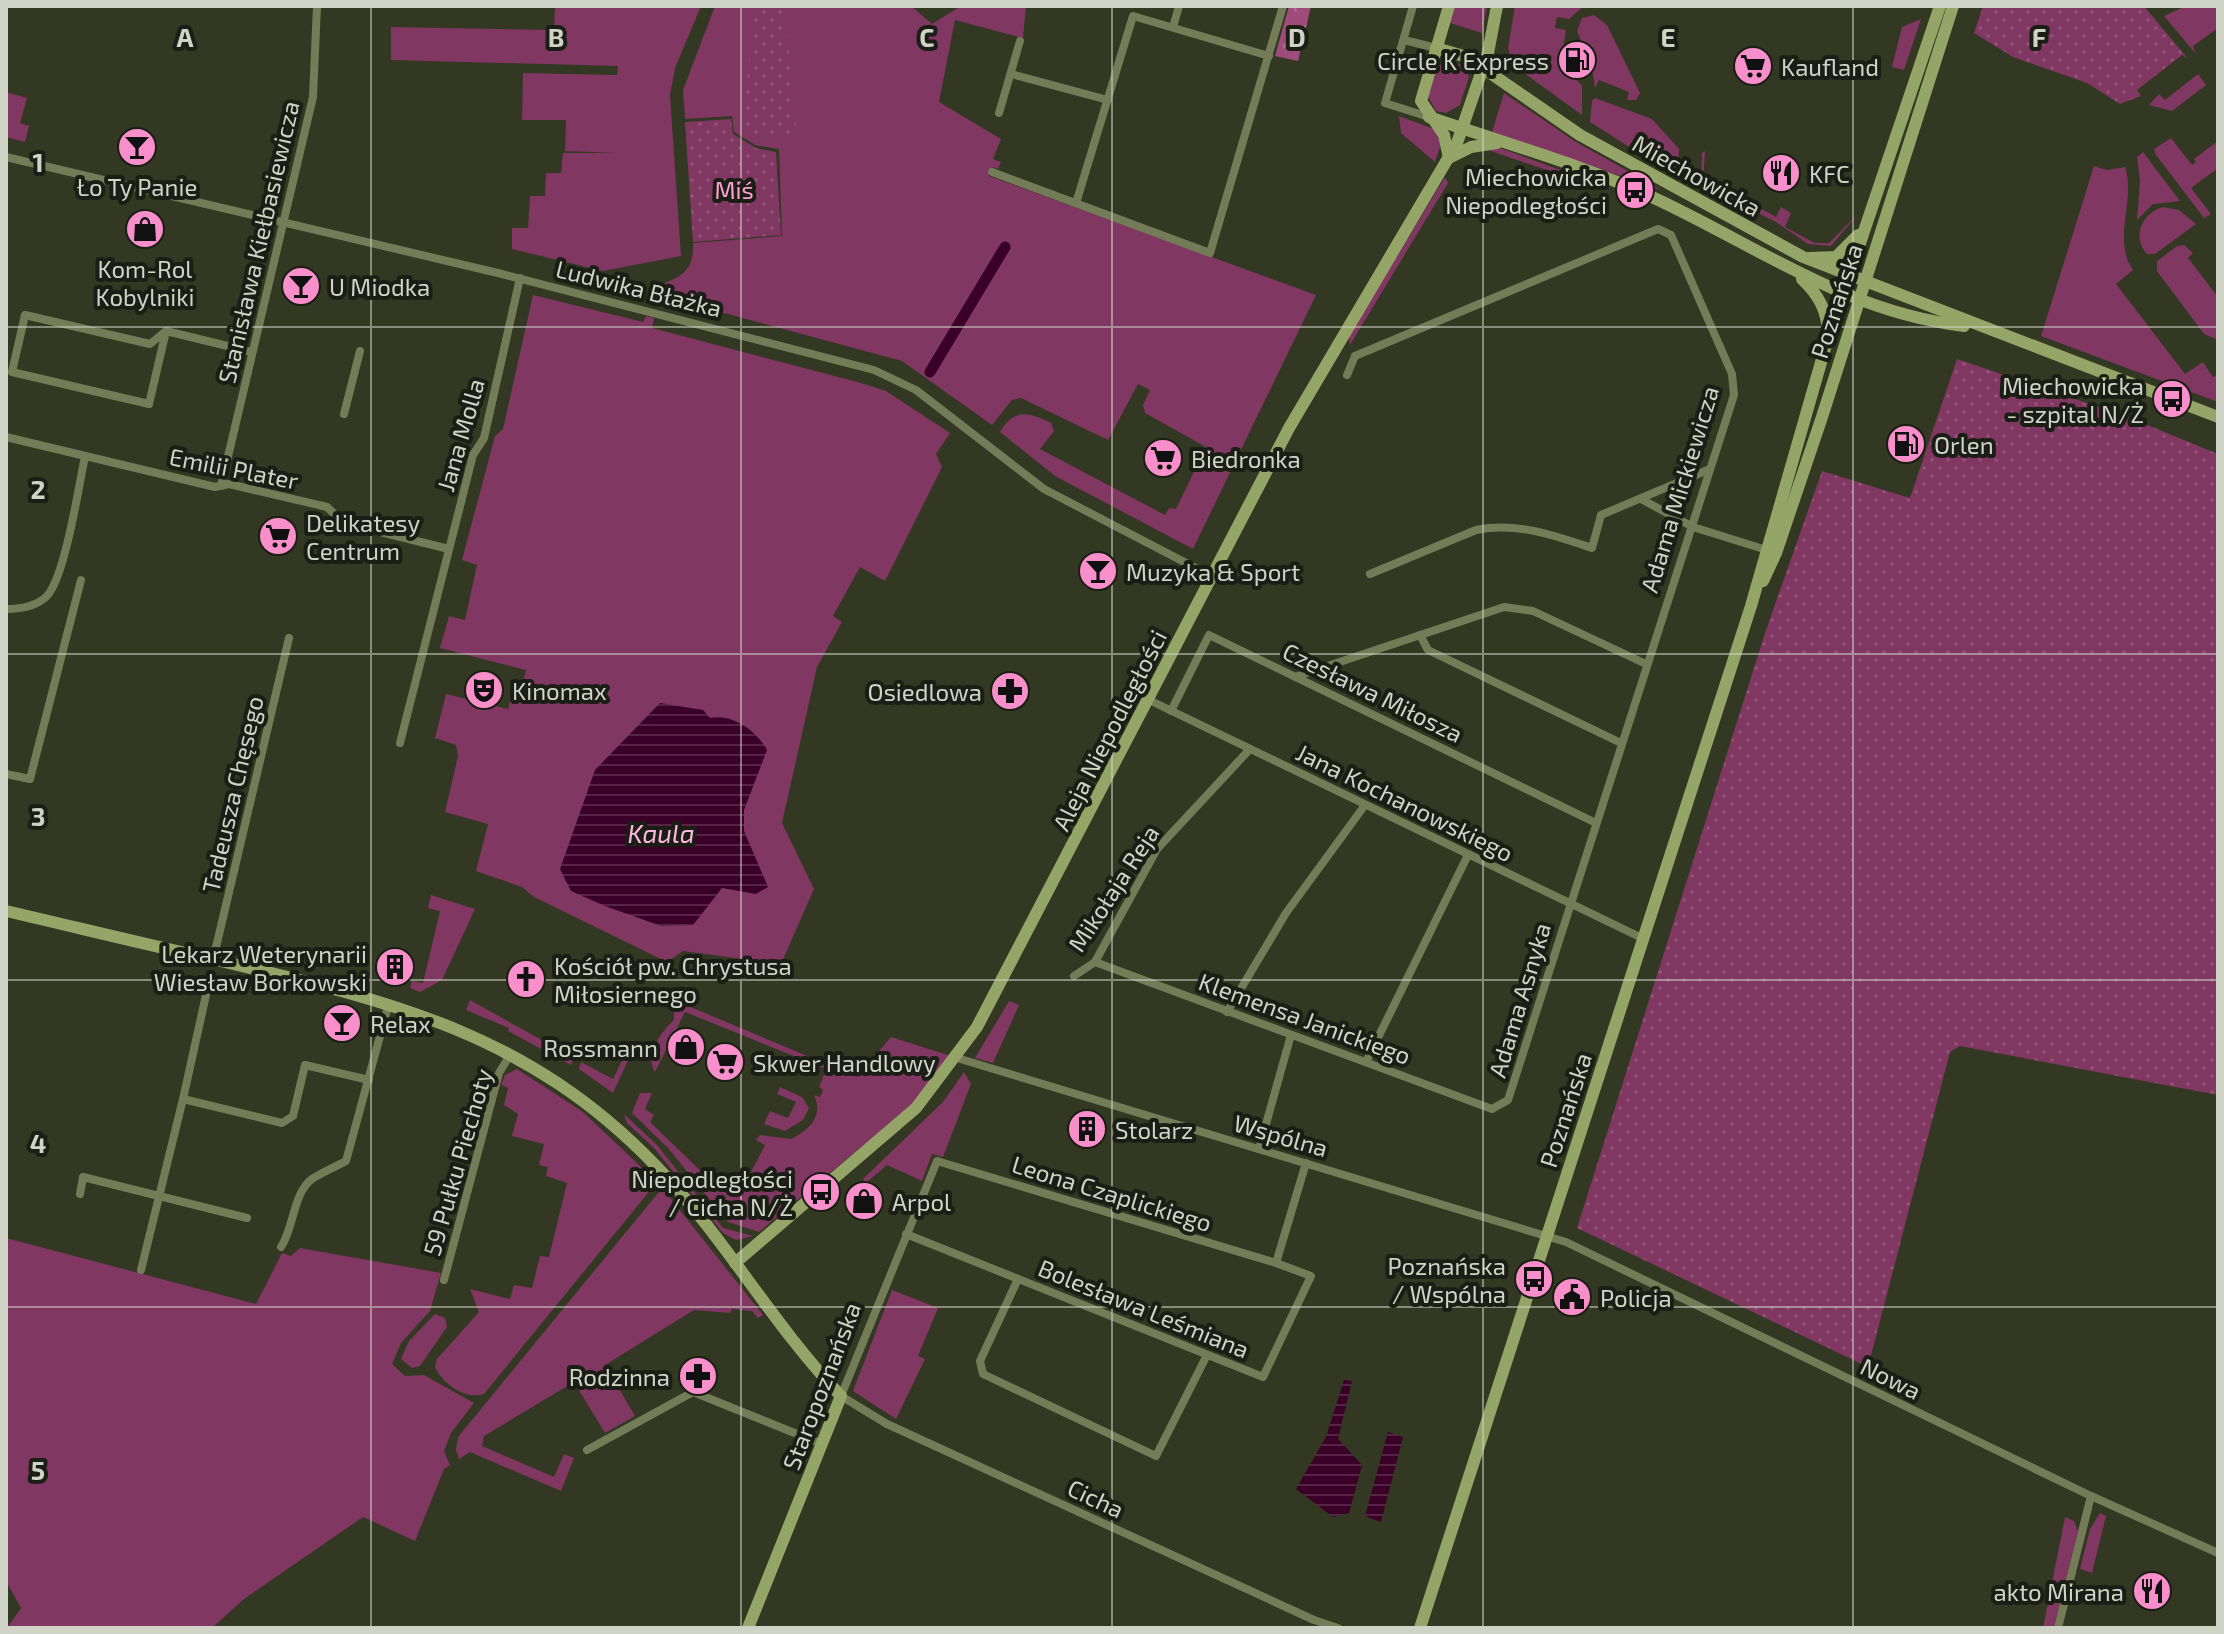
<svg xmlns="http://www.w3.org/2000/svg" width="2224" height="1634" font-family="'Exo 2',sans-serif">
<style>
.grass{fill:#803762}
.forest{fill:url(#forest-crowns)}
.park{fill:url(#park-dots)}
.water{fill:url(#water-rules)}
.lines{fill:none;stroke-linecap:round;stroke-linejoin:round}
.canal{stroke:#3b0027;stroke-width:11}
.street{stroke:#737c57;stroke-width:8}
.secondary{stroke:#95a467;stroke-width:12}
.grid{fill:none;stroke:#d0d4c6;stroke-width:2;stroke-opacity:0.55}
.labels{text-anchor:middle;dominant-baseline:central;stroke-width:8;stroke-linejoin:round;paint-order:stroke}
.poi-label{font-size:24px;fill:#d0d4c6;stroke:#1b1e14;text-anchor:start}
.street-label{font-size:24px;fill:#d0d4c6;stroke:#1b1e14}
.park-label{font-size:24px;fill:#fca1d2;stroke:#1b1e14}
.water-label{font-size:26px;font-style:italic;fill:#fcb6db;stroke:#1b1e14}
.grid-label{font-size:26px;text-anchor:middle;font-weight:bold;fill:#d0d4c6;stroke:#1b1e14;stroke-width:8;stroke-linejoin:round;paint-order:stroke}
</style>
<defs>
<pattern id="forest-crowns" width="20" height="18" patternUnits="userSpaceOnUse" patternTransform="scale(2)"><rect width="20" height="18" fill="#9f4c7c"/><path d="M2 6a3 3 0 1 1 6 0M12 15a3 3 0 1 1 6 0" fill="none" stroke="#af6d93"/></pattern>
<pattern id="park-dots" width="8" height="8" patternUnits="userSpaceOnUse" patternTransform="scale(2)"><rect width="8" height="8" fill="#803762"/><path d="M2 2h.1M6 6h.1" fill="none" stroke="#915377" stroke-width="1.8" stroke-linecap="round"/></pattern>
<pattern id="water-rules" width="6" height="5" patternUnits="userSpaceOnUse" patternTransform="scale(2)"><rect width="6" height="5" fill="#3b0027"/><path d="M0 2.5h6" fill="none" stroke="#562445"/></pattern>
</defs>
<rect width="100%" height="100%" fill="#323821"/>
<g class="grass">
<polygon points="555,6 701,6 675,68 670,95 681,256 603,271 512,249 512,228 528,228 530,196 545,196 546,173 561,173 563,153 616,153 565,151 566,120 522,120 523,73 617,75 618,66 391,60 391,27 554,30"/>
<path d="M715,6H911L932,24L961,6H1026L1023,38L955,20L939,102L1001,139L993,159L1001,162L998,169L993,167L989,176L1316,295L1193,549L1055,476L1000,432C1014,408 1029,412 1051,423L1054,431L1040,449L1165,515L1169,508L1176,509L1206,447L1145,413L1143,405L1150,390L1138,384L1108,440L1021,398L1012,400L992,425L902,361L654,294L655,287C680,277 694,273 693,243L782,236L779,149L755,145L734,132L732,116L685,119L683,90Z"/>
<polygon points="1455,6 1487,6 1482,33 1450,23"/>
<polygon points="1515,6 1584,6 1569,19 1557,17 1555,28 1566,30 1561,61 1582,86 1582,115 1513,65 1508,48"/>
<polygon points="2186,6 2218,6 2218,28 2193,46 2196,54 2164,16"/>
<polygon points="1594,15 1607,25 1640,93 1636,100 1627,100 1629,92 1599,80 1595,88 1591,62 1597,59 1594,54 1588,57 1577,31 1582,18"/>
<polygon points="1921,19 1904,70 1892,67 1902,27"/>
<polygon points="1450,61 1464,66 1469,77 1460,105 1446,113 1436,111 1428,97 1438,66"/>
<polygon points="2198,74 2206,85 2172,111 2149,105 2159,94 2165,100"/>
<polygon points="6,92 27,98 20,123 29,126 25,142 6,137"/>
<polygon points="1504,93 1576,142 1662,190 1492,132"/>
<polygon points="1595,98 1652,119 1679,149 1678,166 1675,168 1637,152 1590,122 1592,101"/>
<polygon points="1399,116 1434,129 1441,144 1435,162 1401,133"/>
<polygon points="2171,138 2192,165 2196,162 2194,159 2218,141 2218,168 2191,188 2211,214 2204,218 2156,155 2154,149"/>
<polygon points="1497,147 1582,178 1608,191 1488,150"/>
<polygon points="1705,151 1703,183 1731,192 1776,217 1781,207 1791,213 1785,227 1815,243 1829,243 1858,214 1831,246 1808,244 1776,222 1704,186 1701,183 1702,153"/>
<polygon points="2143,152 2180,201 2153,204 2137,220 2140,181 2137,157"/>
<path d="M2094,166L2107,170L2125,167C2136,200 2112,240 2133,270L2116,284L2185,374L2203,362L2213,377L2218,375V402L2041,336Z"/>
<polygon points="1445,177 1448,183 1350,345 1349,336"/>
<path d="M2163,207L2179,210L2196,224L2155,254H2147C2131,237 2142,213 2163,207Z"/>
<polygon points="2184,245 2193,253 2188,258 2218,297 2218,340 2204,334 2157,271 2157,261 2177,246"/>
<polygon points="533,295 643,322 646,316 654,318 652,328 861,383 886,391 950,433 936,454 942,467 885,581 860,567 833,616 842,622 817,667 782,823 814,889 781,964 683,951 667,962 534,897 522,887 476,871 488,824 445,812 458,756 456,745 435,738 446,694 508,709 514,685 522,685 526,670 440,648 449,616 465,620 477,565 462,560 495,436 503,429"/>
<polygon points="431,895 475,909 442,980 420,992 410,988 412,981 423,983 440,911 428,908"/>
<polygon points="470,1000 574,1058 571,1065 508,1031 509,1028 466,1010"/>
<path d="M674,1000L857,1077L891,1037L951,1056L919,1099L759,1232L728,1222L668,1148L632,1113L640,1093H652L645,1109L654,1115L650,1122L707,1177L712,1172L717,1180L739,1179V1172L750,1174L765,1145L756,1140L760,1135L791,1139C809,1130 824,1116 814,1095L820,1097L823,1090L819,1087L826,1069L685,1012L655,1072C644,1055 661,1032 674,1020Z"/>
<polygon points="1009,1001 1019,1005 993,1063 975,1058"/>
<polygon points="632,1040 636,1043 613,1093 579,1069 581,1062 613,1079"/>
<path d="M517,1069L583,1112L657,1182L484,1394C465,1400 443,1384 435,1367L437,1359L479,1312L470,1289L510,1299L514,1285L532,1288L540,1256L549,1257L567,1183L546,1176L548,1167L539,1165L544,1144L512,1136L518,1114L504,1105L508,1088L501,1085L505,1075Z"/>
<polygon points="964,1072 971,1084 943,1157 932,1154 922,1181 887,1165 866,1183 863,1179 943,1102"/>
<polygon points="780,1087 802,1097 809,1108 803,1120 785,1131 764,1124 770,1111 788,1118 796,1102 777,1094"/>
<polygon points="624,1114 657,1145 723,1228 753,1236 736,1240 723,1233 654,1148 627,1123"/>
<polygon points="664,1190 763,1315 758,1318 752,1311 732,1309 730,1313 694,1310 605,1365 635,1416 605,1433 574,1382 484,1436 482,1446 554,1477 564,1454 574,1458 561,1491 470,1452 459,1459 456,1450 458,1437 658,1193"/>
<polygon points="6,1238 256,1304 282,1253 291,1256 300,1248 441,1273 430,1311 401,1343 392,1364 405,1376 424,1375 474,1403 451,1433 444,1451 450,1465 444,1469 415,1541 363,1517 244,1599 212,1628 7,1628 21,1608 6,1581"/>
<polygon points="892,1290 938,1308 918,1356 925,1359 896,1419 853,1391"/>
<polygon points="435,1314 445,1318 447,1327 420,1366 412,1368 401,1359 409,1341"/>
<polygon points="2100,1513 2106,1516 2092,1573 2080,1569 2090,1529"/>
<polygon points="2065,1517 2074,1521 2078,1531 2054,1628 2043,1628"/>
</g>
<polygon class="forest" points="1289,6 1311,6 1298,61 1275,56"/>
<g class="park">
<polygon points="755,6 784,6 797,134 741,134"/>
<polygon points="1983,6 2144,6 2188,59 2182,55 2137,90 2141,96 2120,104 2087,83 2013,57 1974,33"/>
<polygon points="731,119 733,134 756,148 776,152 781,235 693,242 685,122"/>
<polygon points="1957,359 2128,417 2218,454 2218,1095 1960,1046 1950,1052 1868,1367 1577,1228 1766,630 1822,471 1910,498"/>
</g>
<g class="water">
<path d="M660,703L703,710L710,718C732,713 757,731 767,750L744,810V831L768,887L756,894L722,888L693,925L661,926L605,906L571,891L560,869L595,770Z"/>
<polygon points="1344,1380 1352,1381 1338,1439 1362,1465 1349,1513 1333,1517 1296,1489 1326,1437"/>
<polygon points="1388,1432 1403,1437 1381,1522 1365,1516"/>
</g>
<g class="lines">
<polyline class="canal" points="930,372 1005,247"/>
<g class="street">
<polyline points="1413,6 1385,103 1429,117"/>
<polyline points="1173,27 1179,6"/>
<polyline points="1404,40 1436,48"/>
<polyline points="1011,74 1108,100"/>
<polyline points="999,113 1020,41"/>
<polyline points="6,157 498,273 874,370 916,390 1044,489 1213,577"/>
<polyline points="992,172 1210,253 1283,6"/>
<polyline points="1076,203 1133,16 1269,56"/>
<polyline points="166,331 149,404 12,372 25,315 150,344 166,331 252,352"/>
<polyline points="1347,375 1355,356"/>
<polyline points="344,414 360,351"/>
<polyline points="6,437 215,487 229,484 327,507 344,523 449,549"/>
<polyline points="221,486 313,97 317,6"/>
<polyline points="1641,499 1693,527 1770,551"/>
<path d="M1370,574L1476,530C1517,522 1553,535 1592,548L1601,515L1710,469"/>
<path d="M6,609C21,609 36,607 47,596C65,577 79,485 85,456"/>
<polyline points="1420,635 1428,650 1621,743"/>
<polyline points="1295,677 1504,607 1533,611 1646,664"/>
<polyline points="1149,700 1644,939"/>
<polyline points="1171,711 1209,635 1596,823"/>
<polyline points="400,743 473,455 484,438 520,278"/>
<polyline points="6,774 30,779 81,580"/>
<polyline points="213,960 289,638"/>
<polyline points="1095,962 1492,1109 1508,1100 1734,395 1732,374 1671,235 1658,229 1355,356"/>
<polyline points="1074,976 1095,962 1157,849 1250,749"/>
<polyline points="1227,1012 1286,913 1365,805"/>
<polyline points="957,1058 1566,1242 2091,1496 2218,1553"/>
<polyline points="1366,1062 1468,855"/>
<polyline points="183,1099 208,986"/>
<polyline points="1259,1149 1291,1035"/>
<polyline points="1306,1163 1276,1263 937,1161 841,1396 887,1424 1314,1620 1338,1628"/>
<polyline points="80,1194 83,1177 247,1218"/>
<polyline points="906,1234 1263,1377 1311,1276 1276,1263"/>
<path d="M281,1247C294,1228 293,1193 312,1179C322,1172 335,1167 346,1161L389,1003"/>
<polyline points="141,1270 183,1099 282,1123 293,1116 305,1065 369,1080"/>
<polyline points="1018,1279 980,1361 983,1374 1156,1456 1207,1355"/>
<polyline points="444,1280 499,1073 510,1055"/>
<polyline points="587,1450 693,1392 822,1444"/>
<polyline points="2058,1628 2091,1496"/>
</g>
<g class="secondary">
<polyline points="1436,48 1467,57 1580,135 1803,257 2218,417"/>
<path d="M1429,117C1503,143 1581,164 1652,197C1758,246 1845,312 1964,326"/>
<polyline points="1449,158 1444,135 1421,101 1449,6"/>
<polyline points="1449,158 1471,147 1497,143"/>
<polyline points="1810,258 1836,257 1858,235"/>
<path d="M1802,279C1818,294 1827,310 1828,332"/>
<polyline points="1763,581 1776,553 1822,417 1953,6"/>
<path d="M6,911C75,927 144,944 212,959C386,1000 526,1031 655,1165C724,1236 772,1324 841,1396L748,1628"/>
<polyline points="735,1263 916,1108 977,1027 1289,428 1457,143 1488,53 1497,6"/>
<polyline points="1420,1628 1751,606 1828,338 1940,6"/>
</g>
</g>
<path class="grid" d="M371,6V1628M741,6V1628M1112,6V1628M1483,6V1628M1853,6V1628M6,327H2218M6,654H2218M6,980H2218M6,1307H2218"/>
<defs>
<g id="fuel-disc" transform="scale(2)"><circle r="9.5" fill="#f98fca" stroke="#1b1e14"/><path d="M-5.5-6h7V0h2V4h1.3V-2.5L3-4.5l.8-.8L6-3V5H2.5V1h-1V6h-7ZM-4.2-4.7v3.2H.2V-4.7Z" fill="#111"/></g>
<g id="supermarket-disc" transform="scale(2)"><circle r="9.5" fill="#f98fca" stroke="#1b1e14"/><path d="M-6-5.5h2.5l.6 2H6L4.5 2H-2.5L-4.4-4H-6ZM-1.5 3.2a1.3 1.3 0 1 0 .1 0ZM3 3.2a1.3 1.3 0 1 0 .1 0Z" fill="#111"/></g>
<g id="bar-disc" transform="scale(2)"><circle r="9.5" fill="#f98fca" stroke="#1b1e14"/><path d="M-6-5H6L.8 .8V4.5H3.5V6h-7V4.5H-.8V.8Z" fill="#111"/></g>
<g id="restaurant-disc" transform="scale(2)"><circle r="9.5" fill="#f98fca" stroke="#1b1e14"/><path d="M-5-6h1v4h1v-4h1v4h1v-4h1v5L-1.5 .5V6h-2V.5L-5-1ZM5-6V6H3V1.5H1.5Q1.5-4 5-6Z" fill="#111"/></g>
<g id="bus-disc" transform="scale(2)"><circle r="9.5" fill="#f98fca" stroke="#1b1e14"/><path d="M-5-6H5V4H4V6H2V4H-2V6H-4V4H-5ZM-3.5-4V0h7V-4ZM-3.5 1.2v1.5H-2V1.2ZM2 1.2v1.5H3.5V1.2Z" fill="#111"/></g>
<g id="shop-disc" transform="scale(2)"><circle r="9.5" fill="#f98fca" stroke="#1b1e14"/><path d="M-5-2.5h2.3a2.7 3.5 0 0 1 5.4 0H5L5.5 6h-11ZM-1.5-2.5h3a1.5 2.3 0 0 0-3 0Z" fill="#111"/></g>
<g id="theatre-disc" transform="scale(2)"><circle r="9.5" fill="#f98fca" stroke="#1b1e14"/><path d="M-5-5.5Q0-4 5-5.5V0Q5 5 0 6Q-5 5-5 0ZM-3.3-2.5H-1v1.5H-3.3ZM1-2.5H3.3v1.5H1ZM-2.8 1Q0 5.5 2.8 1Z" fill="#111"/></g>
<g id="pharmacy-disc" transform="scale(2)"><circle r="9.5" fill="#f98fca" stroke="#1b1e14"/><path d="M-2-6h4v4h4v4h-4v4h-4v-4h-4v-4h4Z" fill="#111"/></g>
<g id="building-disc" transform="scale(2)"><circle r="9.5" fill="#f98fca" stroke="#1b1e14"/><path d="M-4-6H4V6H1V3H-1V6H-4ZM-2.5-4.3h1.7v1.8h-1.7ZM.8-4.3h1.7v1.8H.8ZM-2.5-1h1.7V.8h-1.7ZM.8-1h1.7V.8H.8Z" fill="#111"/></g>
<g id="church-disc" transform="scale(2)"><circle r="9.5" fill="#f98fca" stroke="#1b1e14"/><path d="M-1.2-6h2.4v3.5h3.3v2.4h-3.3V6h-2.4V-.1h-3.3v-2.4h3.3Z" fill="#111"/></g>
<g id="civic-disc" transform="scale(2)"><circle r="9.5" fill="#f98fca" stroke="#1b1e14"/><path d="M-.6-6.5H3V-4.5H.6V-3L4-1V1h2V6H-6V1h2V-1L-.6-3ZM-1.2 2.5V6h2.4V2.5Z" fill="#111"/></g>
</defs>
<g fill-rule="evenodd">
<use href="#fuel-disc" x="1577" y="60"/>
<use href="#supermarket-disc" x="1753" y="66"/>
<use href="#bar-disc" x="137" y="147"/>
<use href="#restaurant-disc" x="1781" y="173"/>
<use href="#bus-disc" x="1635" y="190"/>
<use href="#shop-disc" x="145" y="229"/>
<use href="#bar-disc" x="301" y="286"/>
<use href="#bus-disc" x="2172" y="399"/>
<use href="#fuel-disc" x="1906" y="444"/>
<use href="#supermarket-disc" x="1163" y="458"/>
<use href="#supermarket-disc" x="278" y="536"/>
<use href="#bar-disc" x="1098" y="571"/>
<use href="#theatre-disc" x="484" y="690"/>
<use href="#pharmacy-disc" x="1010" y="691"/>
<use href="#building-disc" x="395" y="967"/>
<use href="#church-disc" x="526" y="979"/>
<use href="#bar-disc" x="342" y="1023"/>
<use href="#shop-disc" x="686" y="1047"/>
<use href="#supermarket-disc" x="725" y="1062"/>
<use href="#building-disc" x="1087" y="1129"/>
<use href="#bus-disc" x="821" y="1192"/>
<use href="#shop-disc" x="864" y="1201"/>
<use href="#bus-disc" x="1534" y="1279"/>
<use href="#civic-disc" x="1572" y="1297"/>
<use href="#pharmacy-disc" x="698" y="1376"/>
<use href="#restaurant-disc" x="2152" y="1591"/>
</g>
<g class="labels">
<g class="poi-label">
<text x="1549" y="60" text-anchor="end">Circle K Express</text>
<text x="1781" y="66">Kaufland</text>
<text x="1809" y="173">KFC</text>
<text x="1607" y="176" text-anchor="end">Miechowicka<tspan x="1607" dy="28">Niepodległości</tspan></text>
<text x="137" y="186" text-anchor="middle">Ło Ty Panie</text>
<text x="145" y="268" text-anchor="middle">Kom-Rol<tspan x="145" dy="28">Kobylniki</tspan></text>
<text x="329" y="286">U Miodka</text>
<text x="2144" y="385" text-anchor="end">Miechowicka<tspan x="2144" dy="28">- szpital N/Ż</tspan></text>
<text x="1934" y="444">Orlen</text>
<text x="1191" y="458">Biedronka</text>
<text x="306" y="522">Delikatesy<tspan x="306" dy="28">Centrum</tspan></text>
<text x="1126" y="571">Muzyka &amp; Sport</text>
<text x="512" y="690">Kinomax</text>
<text x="982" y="691" text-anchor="end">Osiedlowa</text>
<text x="367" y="953" text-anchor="end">Lekarz Weterynarii<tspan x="367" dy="28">Wiesław Borkowski</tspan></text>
<text x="554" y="965">Kościół pw. Chrystusa<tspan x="554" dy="28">Miłosiernego</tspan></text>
<text x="370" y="1023">Relax</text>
<text x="658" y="1047" text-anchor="end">Rossmann</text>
<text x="753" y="1062">Skwer Handlowy</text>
<text x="1115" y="1129">Stolarz</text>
<text x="793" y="1178" text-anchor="end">Niepodległości<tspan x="793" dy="28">/ Cicha N/Ż</tspan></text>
<text x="892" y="1201">Arpol</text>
<text x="1506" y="1265" text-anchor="end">Poznańska<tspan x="1506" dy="28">/ Wspólna</tspan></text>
<text x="1600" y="1297">Policja</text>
<text x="670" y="1376" text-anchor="end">Rodzinna</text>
<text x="2124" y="1591" text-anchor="end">akto Mirana</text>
</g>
<g class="street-label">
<text transform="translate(1697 175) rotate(29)">Miechowicka</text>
<text transform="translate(258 242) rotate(-77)">Stanisława Kiełbasiewicza</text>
<text transform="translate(639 288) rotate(14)">Ludwika Błażka</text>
<text transform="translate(1836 301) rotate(-72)">Poznańska</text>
<text transform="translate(460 435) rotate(-74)">Jana Molla</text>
<text transform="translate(234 468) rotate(11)">Emilii Plater</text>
<text transform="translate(1679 489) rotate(-73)">Adama Mickiewicza</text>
<text transform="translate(1373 692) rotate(26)">Czesława Miłosza</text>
<text transform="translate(1109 730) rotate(-63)">Aleja Niepodległości</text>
<text transform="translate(232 794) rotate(-77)">Tadeusza Chęsego</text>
<text transform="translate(1405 802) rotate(26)">Jana Kochanowskiego</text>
<text transform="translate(1113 888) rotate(-57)">Mikołaja Reja</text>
<text transform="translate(1519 1000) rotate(-73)">Adama Asnyka</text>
<text transform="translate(1305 1018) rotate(20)">Klemensa Janickiego</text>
<text transform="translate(1565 1110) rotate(-72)">Poznańska</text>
<text transform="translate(1281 1135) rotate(16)">Wspólna</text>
<text transform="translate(457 1162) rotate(-74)">59 Pułku Piechoty</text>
<text transform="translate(1112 1193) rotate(17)">Leona Czaplickiego</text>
<text transform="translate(1144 1308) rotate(22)">Bolesława Leśmiana</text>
<text transform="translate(1891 1378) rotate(26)">Nowa</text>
<text transform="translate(821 1386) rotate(-69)">Staropoznańska</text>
<text transform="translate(1096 1498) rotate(25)">Cicha</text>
</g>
<g class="park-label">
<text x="734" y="189">Miś</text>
</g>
<g class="water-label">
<text x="661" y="832">Kaula</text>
</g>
</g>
<g class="grid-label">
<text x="185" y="47">A</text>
<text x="556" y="47">B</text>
<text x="927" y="47">C</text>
<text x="1297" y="47">D</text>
<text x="1668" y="47">E</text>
<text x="2039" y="47">F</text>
<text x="38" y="172">1</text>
<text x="38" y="499">2</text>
<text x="38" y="826">3</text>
<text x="38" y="1153">4</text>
<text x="38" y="1480">5</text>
</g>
<rect width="2224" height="1634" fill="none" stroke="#d0d4c6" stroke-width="16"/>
</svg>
